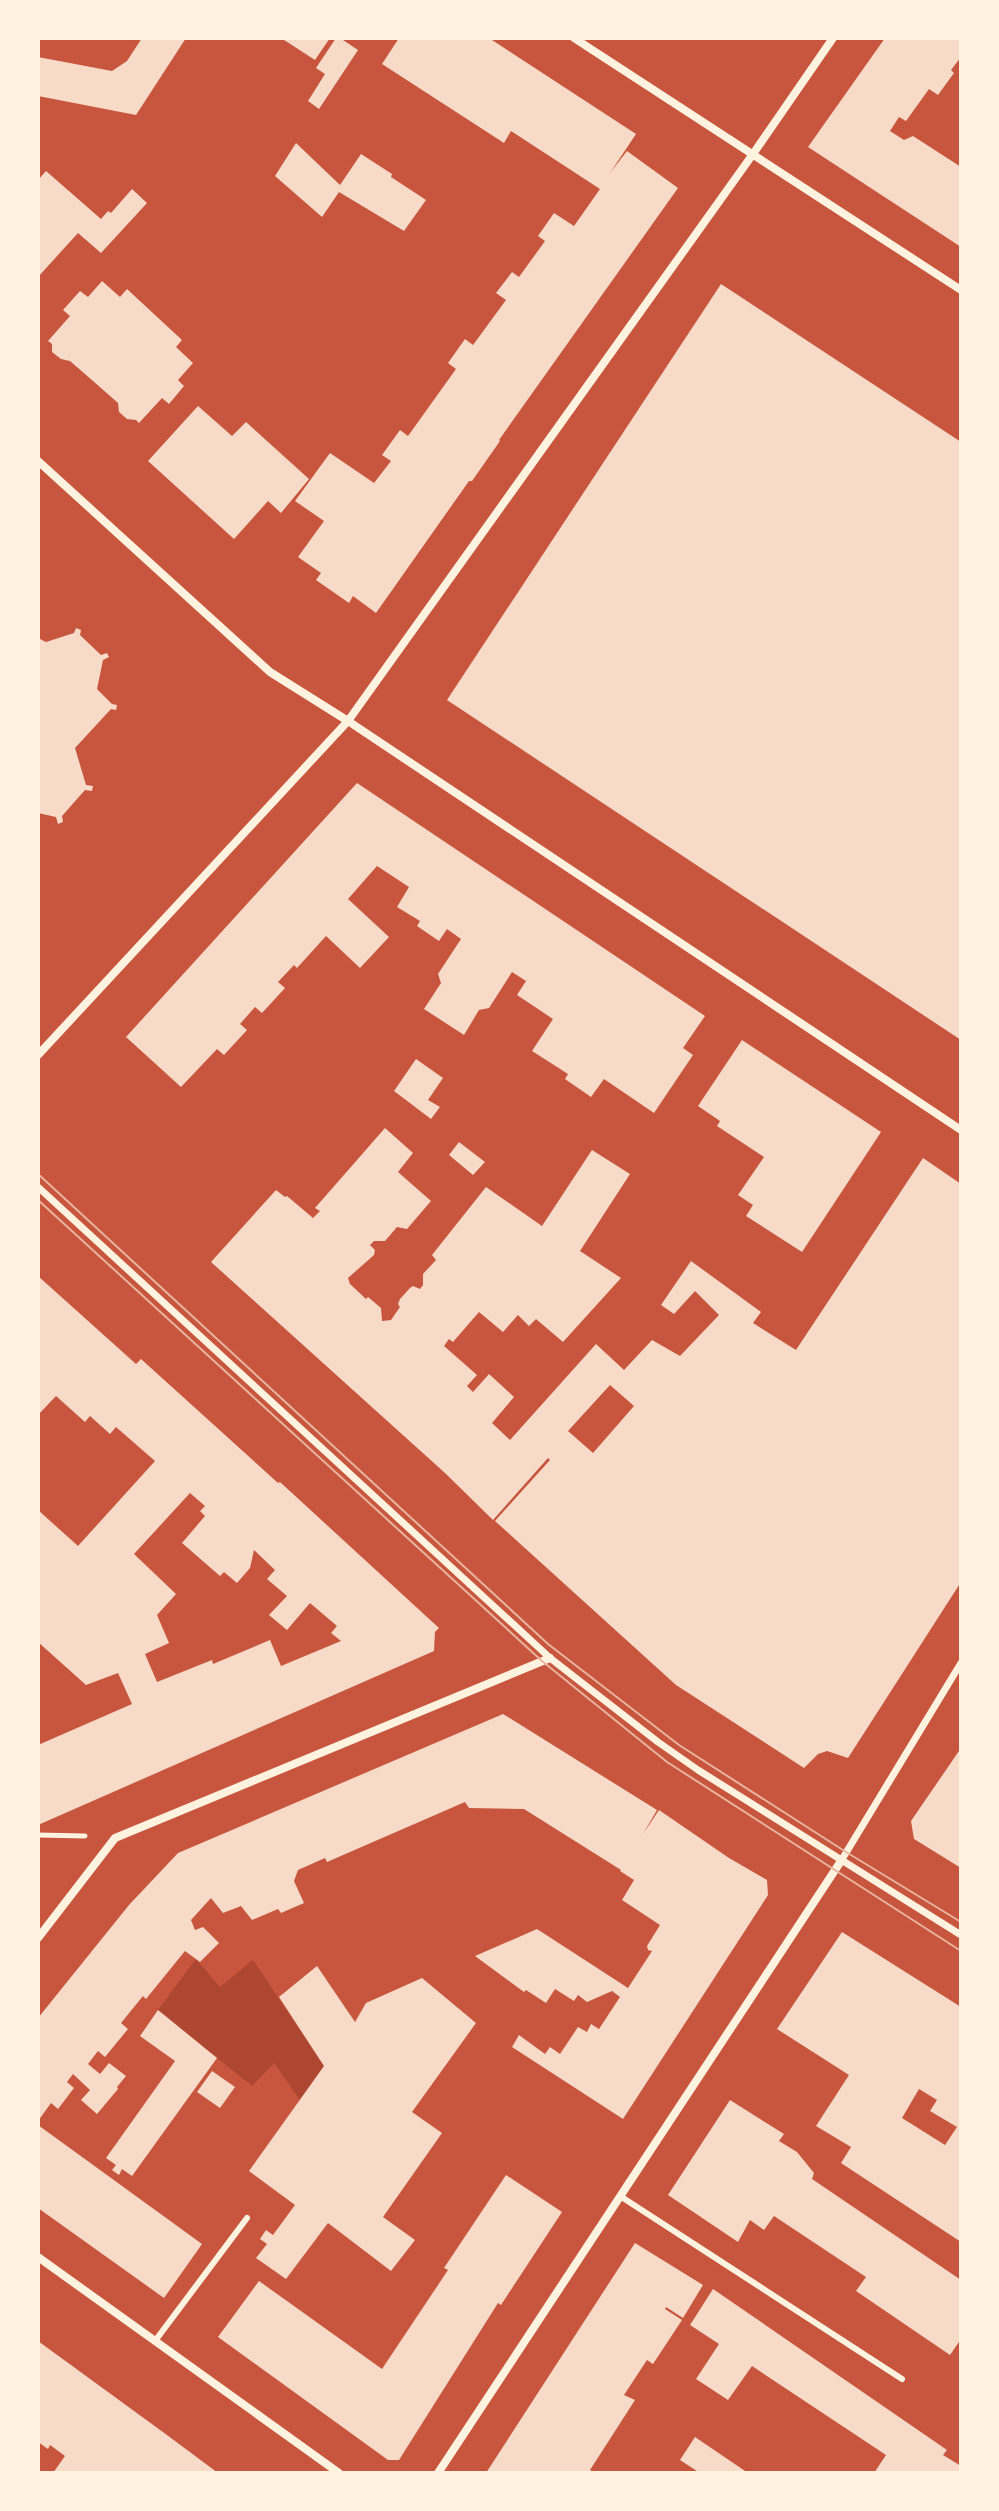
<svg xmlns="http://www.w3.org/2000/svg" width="999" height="2511" font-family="'Fira Sans',sans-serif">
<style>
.green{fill:#ae4732}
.building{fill:#f7dbc8;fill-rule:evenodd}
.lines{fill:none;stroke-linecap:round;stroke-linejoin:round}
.path{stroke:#fff3e0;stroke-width:5}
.service{stroke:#fff3e0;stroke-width:6}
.pedestrian{stroke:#fff3e0;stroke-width:7}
.minor{stroke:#fff3e0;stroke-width:8}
.tram{stroke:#e9b49f;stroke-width:2}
</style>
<rect width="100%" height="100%" fill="#c8553d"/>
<polygon class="green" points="196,1959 220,1987 253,1960 324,2066 300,2100 274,2063 252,2086 158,2010"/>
<g class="building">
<polygon points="142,38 186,38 136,115 38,96 38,57 112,71 127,61"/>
<polygon points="281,38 330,38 315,60"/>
<polygon points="336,38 340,38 358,50 319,109 308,101 325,74 316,68"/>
<polygon points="399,38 489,38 636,134 610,173 627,151 678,188 499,440 500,441 472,481 469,481 376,613 353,596 349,603 316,580 321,573 298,557 324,521 295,501 330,453 374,483 391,461 382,455 400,430 408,436 456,369 448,363 465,339 473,345 506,300 496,293 512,272 519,277 545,241 538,236 554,213 574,226 600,189 511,131 504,143 382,64"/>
<polygon points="885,38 961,38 961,57 951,70 954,73 938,95 929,89 906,121 899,117 890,131 904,140 913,136 961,167 961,247 808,147"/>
<polygon points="296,143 340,185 361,154 392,174 391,177 426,200 404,231 339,192 322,217 275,176"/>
<polygon points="46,171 101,219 108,211 111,213 132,189 147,203 101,253 78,233 38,277 38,180"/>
<polygon points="102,281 120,297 127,289 182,340 176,347 193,363 178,380 184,386 169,404 162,398 139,423 136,420 127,419 119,412 118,403 93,381 70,361 61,359 52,352 52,344 48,341 70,316 63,310 80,291 88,297"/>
<polygon points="721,284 961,442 961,1040 447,700"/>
<polygon points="198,406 232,436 246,422 309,479 281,513 268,501 234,539 148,461"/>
<polygon points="76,628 81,630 80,635 101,655 107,653 109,657 103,660 97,689 112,704 117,705 116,710 111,709 75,748 86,785 93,786 92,791 85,790 62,816 63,822 58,824 56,817 38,813 38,638 46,642 74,633"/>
<polygon points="357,783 705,1016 683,1048 693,1055 654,1113 604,1079 591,1097 565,1079 568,1074 532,1051 553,1019 517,995 526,981 512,972 489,1008 479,1010 464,1035 424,1009 441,983 438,974 461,939 447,929 439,941 417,926 420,921 397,907 409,887 377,866 348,899 389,937 360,968 326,936 297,968 294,965 278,982 285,988 262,1013 255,1007 240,1024 247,1030 224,1055 217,1049 181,1087 126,1037"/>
<polygon points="742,1040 881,1132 802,1252 746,1216 753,1205 738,1195 764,1157 717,1126 720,1121 698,1106"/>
<polygon points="416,1059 443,1078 428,1100 440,1107 431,1119 394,1091"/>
<path d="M385,1128L413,1153L398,1172L431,1201L407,1229L397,1227L385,1241H374L370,1245L375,1250L374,1255L348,1278L350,1284L366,1299L368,1297L381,1308L382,1321L391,1320L400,1307L398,1304L400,1299L410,1288L413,1286L420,1289L423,1285V1274L436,1260L432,1255L486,1187L542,1226L592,1150L630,1174L580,1251L621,1278L563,1342L536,1319L529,1326L518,1315L503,1332L479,1312L453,1342L449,1339L444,1346L477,1375L467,1386L473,1392L489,1374L514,1397L492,1423L510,1440L596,1344L624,1370L652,1340L680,1356L719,1315L695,1291L674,1314L661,1305L691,1261L761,1312L753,1323L796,1350L923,1158L961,1184V1582L848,1758L827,1751L818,1754L804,1768L676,1685L495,1521L550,1460L548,1458L493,1520L445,1473L211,1262L276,1190L285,1197L287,1196L313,1218L320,1211L315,1208ZM610,1385L634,1406L593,1453L568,1431Z"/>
<polygon points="459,1142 485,1162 473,1175 449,1155"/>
<path d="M38,1276L136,1364L141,1359L278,1483L280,1482L439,1628L435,1632L434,1651L38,1825V1745L132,1704L118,1673L86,1685L38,1642V1510L78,1546L155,1461L116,1427L110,1434L90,1416L85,1422L56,1396L38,1415ZM190,1493L205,1506L200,1511L205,1516L182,1543L220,1576L224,1572L237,1583L250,1568L254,1550L275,1570L267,1579L287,1596L269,1615L287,1630L310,1603L337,1626L331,1633L341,1641L281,1666L270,1640L213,1664L212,1660L157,1682L145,1654L169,1643L157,1615L176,1594L134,1554Z"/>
<polygon points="503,1714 657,1810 643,1834 659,1810 729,1858 767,1880 768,1895 623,2119 512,2047 519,2035 545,2054 550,2047 560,2054 578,2027 587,2032 591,2024 599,2029 620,1997 612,1991 587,2002 578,1995 574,2001 555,1989 546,2003 526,1990 524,1992 475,1956 537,1929 628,1988 652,1951 648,1950 647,1946 660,1925 622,1900 634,1880 620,1871 621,1870 524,1809 469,1808 465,1802 327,1862 325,1858 298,1870 294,1881 304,1903 281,1913 278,1909 252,1920 241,1906 223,1913 211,1898 191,1920 195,1930 203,1927 219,1943 200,1962 185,1951 146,1999 143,1996 121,2023 128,2029 105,2057 98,2051 88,2064 100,2074 109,2063 126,2076 117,2087 118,2089 97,2114 81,2100 90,2090 73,2074 67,2082 74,2088 58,2109 51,2103 38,2121 38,2018 129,1905 178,1853"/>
<polygon points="961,1748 961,1868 914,1839 911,1821"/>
<path d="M842,1932L961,2007V2242L841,2163L851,2147L816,2126L849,2075L777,2029ZM919,2089L937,2100L930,2111L957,2127L945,2145L902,2118Z"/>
<polygon points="317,1966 355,2022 366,2003 422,1978 476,2023 412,2112 442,2133 383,2217 415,2240 391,2271 328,2223 286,2279 256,2258 267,2244 260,2239 266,2230 273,2235 295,2205 249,2171 324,2066 279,1997"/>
<polygon points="158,2010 217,2058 132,2176 122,2169 119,2175 112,2170 116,2165 106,2158 175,2061 140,2036"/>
<polygon points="212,2071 235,2087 220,2108 197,2092"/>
<polygon points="730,2100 784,2134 779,2141 797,2152 814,2173 812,2179 961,2280 961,2339 950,2355 856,2291 866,2277 774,2216 764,2230 750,2220 738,2242 668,2195"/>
<polygon points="38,2125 202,2244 164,2298 38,2208"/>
<polygon points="506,2175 562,2212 501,2305 498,2303 399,2460 388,2460 218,2337 259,2281 382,2369 448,2270 444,2268"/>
<polygon points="635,2243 703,2285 683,2318 666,2307 665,2309 682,2320 653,2364 647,2360 624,2395 635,2400 590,2470 595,2473 486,2473"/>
<polygon points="713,2289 947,2450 943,2455 961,2466 961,2473 874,2473 886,2455 752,2366 728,2400 696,2379 719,2344 690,2325"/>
<polygon points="38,2341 167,2435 218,2473 53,2473 65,2456 50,2445 48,2449 38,2442"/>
<polygon points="695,2437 748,2473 700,2473 680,2460"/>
</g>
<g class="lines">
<polyline class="path" points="38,1835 85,1836"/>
<g class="service">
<polyline points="620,2196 902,2379"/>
<polyline points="155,2341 247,2218"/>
</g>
<g class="pedestrian">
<polyline points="38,1187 550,1658 658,1742 698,1770 961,1935"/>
<polyline points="841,1861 961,1663"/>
</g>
<g class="minor">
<polyline points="574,38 961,290"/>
<polyline points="38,461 270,672 348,721 961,1130"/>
<polyline points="38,1055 348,721 753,154 833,38"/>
<polyline points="38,1938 115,1838 550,1658"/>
<polyline points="38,2257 339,2473"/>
<polyline points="438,2473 841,1861"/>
</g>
<g class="tram">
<polyline points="38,1174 548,1644 679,1745 846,1852 961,1922"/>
<polyline points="38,1200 542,1661 667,1762 961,1951"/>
</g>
</g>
<rect width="999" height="2511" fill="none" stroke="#fff3e0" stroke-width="80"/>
</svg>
